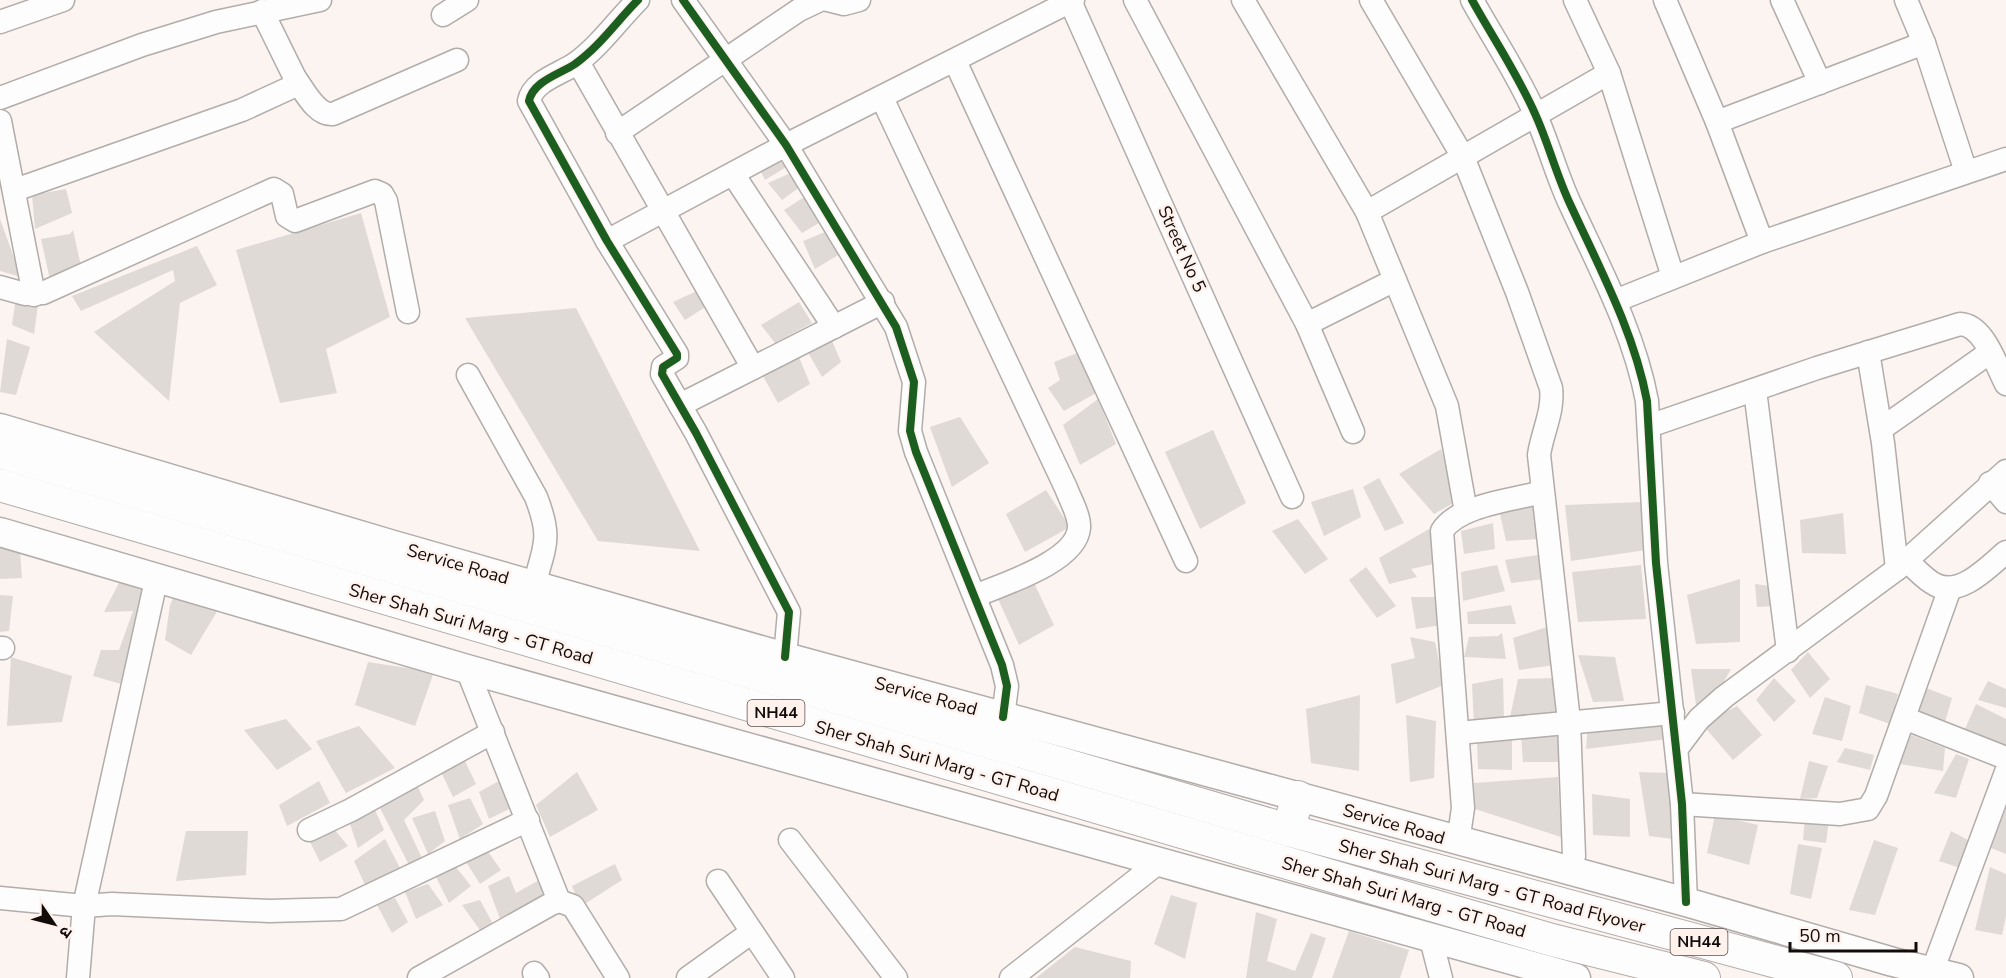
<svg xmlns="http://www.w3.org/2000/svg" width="2006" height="978" font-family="'Nunito Sans','Noto Sans Devanagari',sans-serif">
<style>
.building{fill:#e0dad7}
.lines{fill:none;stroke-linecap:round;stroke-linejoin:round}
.minor-casing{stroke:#b2acaa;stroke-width:25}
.major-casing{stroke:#b2acaa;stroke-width:31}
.highway-casing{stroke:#b2acaa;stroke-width:34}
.minor{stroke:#fefdfd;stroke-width:22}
.major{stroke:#fefdfd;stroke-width:28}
.highway{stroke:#fefdfd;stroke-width:32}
.cycleway-casing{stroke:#fff2ed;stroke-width:11}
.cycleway{stroke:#1b5e20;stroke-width:8}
.labels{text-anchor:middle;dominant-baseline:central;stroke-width:5;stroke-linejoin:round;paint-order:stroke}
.shield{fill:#fff2ed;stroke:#58514e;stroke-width:1.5}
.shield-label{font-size:16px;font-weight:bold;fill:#110c0a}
.street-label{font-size:18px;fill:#110c0a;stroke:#fff2ed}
</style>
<rect width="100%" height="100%" fill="#fbf4f1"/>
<g class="building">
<polygon points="775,159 788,166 765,180 758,166"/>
<polygon points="793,172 801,186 782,200 768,183"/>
<polygon points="66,189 72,213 35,229 32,195"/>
<polygon points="809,194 824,220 802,233 784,210"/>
<polygon points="361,213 390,317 326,349 337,393 280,403 236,250"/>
<polygon points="0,219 21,277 0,271"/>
<polygon points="73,230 81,266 50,280 41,239 70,234"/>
<polygon points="830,230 843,252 815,269 803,241"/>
<polygon points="197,246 217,285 180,303 169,401 94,332 175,281 173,270 81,311 72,296"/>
<polygon points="697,291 707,306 685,320 673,302"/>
<polygon points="799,302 812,323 775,343 761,325"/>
<polygon points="15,304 38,305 34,334 12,325"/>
<polygon points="576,308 700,551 598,541 465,318"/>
<polygon points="830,336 841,362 822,377 805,347"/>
<polygon points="7,339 30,347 16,395 0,392"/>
<polygon points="1077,353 1098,392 1064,411 1048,388 1060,380 1054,362"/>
<polygon points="799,357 810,384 778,403 763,376"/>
<polygon points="1098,399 1116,444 1080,465 1063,425"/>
<polygon points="960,417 989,463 952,487 930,427"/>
<polygon points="1213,430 1246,503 1200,529 1165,452"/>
<polygon points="1441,449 1457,501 1434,514 1399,474"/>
<polygon points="1379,478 1404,523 1385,531 1363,487"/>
<polygon points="1353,489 1361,517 1324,536 1311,502"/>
<polygon points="1046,490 1070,527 1025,552 1006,514"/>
<polygon points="1643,502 1646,550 1571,561 1565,505"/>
<polygon points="1534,506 1539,539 1506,541 1500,514"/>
<polygon points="1843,513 1846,554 1802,553 1800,520"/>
<polygon points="1298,519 1328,559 1305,574 1272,531"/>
<polygon points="1493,523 1495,549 1464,554 1461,531"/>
<polygon points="1429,529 1438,563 1411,569 1417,577 1389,584 1379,558"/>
<polygon points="0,545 20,551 22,578 0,579"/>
<polygon points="1538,555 1544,579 1511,583 1505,560"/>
<polygon points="1497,565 1505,591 1463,601 1461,572"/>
<polygon points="1641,565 1646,619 1578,622 1572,572"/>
<polygon points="1366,567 1396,606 1377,618 1349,580"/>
<polygon points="1740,579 1740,642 1696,644 1687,595"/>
<polygon points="120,581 143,589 125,685 93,676 101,650 119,650 133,611 104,612"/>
<polygon points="1034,583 1054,625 1019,645 998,599"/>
<polygon points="1755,584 1770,586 1775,606 1757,607"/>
<polygon points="0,595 13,596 9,631 0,632"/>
<polygon points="174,596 219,608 191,655 165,640 170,605"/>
<polygon points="1411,597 1436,597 1441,625 1416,629"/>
<polygon points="1511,605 1516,624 1468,624 1467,612"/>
<polygon points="1553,625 1555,665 1519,670 1513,638"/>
<polygon points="1502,633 1506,659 1464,657 1469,637 1498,636"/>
<polygon points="1410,637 1435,642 1444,685 1396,704 1391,664 1415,658"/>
<polygon points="1808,652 1830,679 1810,698 1791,670"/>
<polygon points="1578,655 1615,657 1624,701 1593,702"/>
<polygon points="11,657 72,676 62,722 7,726"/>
<polygon points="368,662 434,672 415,726 355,705"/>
<polygon points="1691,669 1731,669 1721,687 1696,705"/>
<polygon points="1503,678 1504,719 1474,725 1472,684"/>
<polygon points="1558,678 1561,716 1509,722 1518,679"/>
<polygon points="1774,678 1796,701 1774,722 1756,700"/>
<polygon points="1988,681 2006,689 2006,708 1978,700"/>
<polygon points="1866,685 1898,694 1890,724 1859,713"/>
<polygon points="1926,688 1952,698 1945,722 1914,710"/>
<polygon points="1360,695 1359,771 1311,763 1306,709"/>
<polygon points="1825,697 1851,706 1842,741 1812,734"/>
<polygon points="1976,704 2006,719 2006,746 1965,729"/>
<polygon points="1737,706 1762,735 1733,760 1702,724"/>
<polygon points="1406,715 1436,721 1434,778 1410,782"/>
<polygon points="286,719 312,749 277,770 244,730"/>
<polygon points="1664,722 1668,739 1586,749 1588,725"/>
<polygon points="359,726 395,768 346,793 316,741"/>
<polygon points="1565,732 1562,762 1523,762 1521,736"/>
<polygon points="1911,735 1945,748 1943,771 1900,764"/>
<polygon points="1512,740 1512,770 1478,769 1477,741"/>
<polygon points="1845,748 1874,755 1870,770 1837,762"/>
<polygon points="1956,754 1969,759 1956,798 1934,793"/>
<polygon points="463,757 476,784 453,797 442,774"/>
<polygon points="1809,761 1828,766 1817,798 1800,799"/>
<polygon points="577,772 598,810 550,837 536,805"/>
<polygon points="1639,772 1669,773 1673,839 1649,836"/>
<polygon points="1558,777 1561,837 1475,809 1474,783"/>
<polygon points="319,781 330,803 287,826 279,805"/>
<polygon points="499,781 511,808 489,819 479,792"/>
<polygon points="417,785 424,800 404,820 422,858 410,867 380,808"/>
<polygon points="1592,794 1630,799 1630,837 1593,835"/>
<polygon points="470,798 483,824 460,839 448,805"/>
<polygon points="2006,807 2006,854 1991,848"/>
<polygon points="375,810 384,830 358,848 349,821"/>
<polygon points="435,811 445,841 428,854 412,818"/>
<polygon points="1715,815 1758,825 1749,865 1707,853"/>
<polygon points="1805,817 1829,820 1826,843 1803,840"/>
<polygon points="334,829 348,846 320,862 308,838"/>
<polygon points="186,831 248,831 246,875 176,881"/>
<polygon points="1951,831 1968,840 1960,868 1939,861"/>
<polygon points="385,839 401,870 367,889 354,861"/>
<polygon points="1874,840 1898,848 1875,915 1849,910"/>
<polygon points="1798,844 1822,848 1811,899 1790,894"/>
<polygon points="486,849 501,870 480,884 463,857"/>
<polygon points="615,864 622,880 580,907 572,886"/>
<polygon points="455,866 471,886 449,903 435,875"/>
<polygon points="1990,867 2006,874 2006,916 2002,935 1975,930"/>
<polygon points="509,876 516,893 541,879 545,894 500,919 488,886"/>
<polygon points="428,884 443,905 416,919 405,892"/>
<polygon points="1171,895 1197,903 1185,959 1154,944"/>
<polygon points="395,898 408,922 392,933 376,903"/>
<polygon points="480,900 493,924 482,933 462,905"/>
<polygon points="1256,912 1277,919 1267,961 1295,971 1311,933 1326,938 1312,978 1246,978"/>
<polygon points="1349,931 1409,950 1400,978 1332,978"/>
<polygon points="1075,947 1131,961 1130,978 1036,978"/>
</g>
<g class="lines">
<g class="minor-casing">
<g id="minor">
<path d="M638,0C617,21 600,46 575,64C560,74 533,81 529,101L607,241L677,354V358L663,367L662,374L696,433L789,612L785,657"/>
<polyline points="683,0 786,145 896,327 914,382 910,431 916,452 1002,665 1007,686 1003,717"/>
<polyline points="828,0 844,4 859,0"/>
<polyline points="1135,0 1307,324 1353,432"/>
<polyline points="1243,0 1367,212 1447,406 1466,512"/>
<path d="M1371,0L1463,157L1517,292L1551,388C1554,411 1542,433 1539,455L1569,721L1574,856L1569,873"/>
<path d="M1472,0C1493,38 1519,76 1536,116C1549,145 1557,177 1571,206C1600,269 1634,332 1647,401L1656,563L1682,804L1686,902"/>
<polyline points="1575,0 1609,73 1673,277"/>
<polyline points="1665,0 1717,122"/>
<polyline points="1782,0 1820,83"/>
<polyline points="1906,0 1924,43 1966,172"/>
<polyline points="1070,1 1292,497"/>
<polyline points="443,15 467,0"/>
<polyline points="0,22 63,0"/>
<polyline points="955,61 1186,561"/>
<polyline points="578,62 753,368"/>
<path d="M295,78C304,90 316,116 333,114L457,60"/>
<polyline points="0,98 142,45 216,22 320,0"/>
<path d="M882,98L1066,488C1070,499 1080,516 1079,528C1076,562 1003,584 975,596"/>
<polyline points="0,121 34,295"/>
<polyline points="617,133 799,10 820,0"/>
<polyline points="733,174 834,327"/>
<polyline points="15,190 242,110 292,87 295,78 262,11"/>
<polyline points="1367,212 1609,73"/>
<polyline points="607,241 786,145 1073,0"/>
<polyline points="1762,242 1717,122 1924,43"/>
<polyline points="0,287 25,294 43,293 274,189 282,194 287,216 295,221 375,191 382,194 386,201 408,312"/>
<polyline points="1615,301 1762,242 2006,159"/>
<polyline points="1307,324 1395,280"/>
<polyline points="1868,352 1883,443 1897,569"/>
<path d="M468,375L536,497C552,538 545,545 534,585"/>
<polyline points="1755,390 1788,651"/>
<polyline points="680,405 883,302"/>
<path d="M1649,426L1817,368L1960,324C1984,325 1996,365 2006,384"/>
<polyline points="1881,429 1989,353"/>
<polyline points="1990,483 2006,502"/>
<path d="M1906,560C1915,568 1925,580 1936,585C1961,597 1989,566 2006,552"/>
<polyline points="0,648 3,648"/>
<polyline points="467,669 559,901"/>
<polyline points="1904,718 2006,758"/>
<polyline points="1458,733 1673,713"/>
<polyline points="1678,747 1699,719 1724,697 1897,569 2006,471"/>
<polyline points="1682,804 1840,814 1868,809 1876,796 1950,588"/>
<polyline points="309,830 351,810 493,732"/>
<polyline points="790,840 896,978"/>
<path d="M1458,842L1463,808L1442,531C1458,505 1513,500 1542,492"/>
<polyline points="718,881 783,978"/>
<polyline points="0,898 84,906 112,904 269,911 341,909 528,820"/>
<polyline points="1431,939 1441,978"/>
<polyline points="1932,972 2006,772"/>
<polyline points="534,973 538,978"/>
<polyline points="78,978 84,906 157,576"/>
<polyline points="419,978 551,904 559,901 573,906 618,978"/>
<polyline points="688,978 752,932"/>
<polyline points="1011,978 1158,863"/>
</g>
</g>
<g class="major-casing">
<g id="major">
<polyline points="0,428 390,544 785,657 1686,902 1893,962 1959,978"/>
<polyline points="0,532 467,669 1576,978"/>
</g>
</g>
<g class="highway-casing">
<g id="highway">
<polyline points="0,452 1288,830 1836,978"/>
<polyline points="0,485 1376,889 1552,940 1704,978"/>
<polyline points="1288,830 1298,797"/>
</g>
</g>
<use href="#minor" class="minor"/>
<use href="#major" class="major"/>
<use href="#highway" class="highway"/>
<g class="cycleway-casing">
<g id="cycleway">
<path d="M638,0C617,21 600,46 575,64C560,74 533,81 529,101L607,241L677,354V358L663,367L662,374L696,433L789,612L785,657"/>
<polyline points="683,0 786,145 896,327 914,382 910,431 916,452 1002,665 1007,686 1003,717"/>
<path d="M1472,0C1493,38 1519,76 1536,116C1549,145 1557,177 1571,206C1600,269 1634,332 1647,401L1656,563L1682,804L1686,902"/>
</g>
</g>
<use href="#cycleway" class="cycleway"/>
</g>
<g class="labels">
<g class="shield">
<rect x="747.5" y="700" width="57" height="26" rx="4.5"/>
<rect x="1670.5" y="929" width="57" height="26" rx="4.5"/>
</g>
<g class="shield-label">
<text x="776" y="713">NH44</text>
<text x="1699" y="942">NH44</text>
</g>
<g class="street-label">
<text transform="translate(1182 249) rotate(66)">Street No 5</text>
<text transform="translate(458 564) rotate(16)">Service Road</text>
<text transform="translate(471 624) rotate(16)">Sher Shah Suri Marg - GT Road</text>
<text transform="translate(926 696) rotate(15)">Service Road</text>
<text transform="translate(937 761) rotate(16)">Sher Shah Suri Marg - GT Road</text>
<text transform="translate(1394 824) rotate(16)">Service Road</text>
<text transform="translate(1492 886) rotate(15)">Sher Shah Suri Marg - GT Road Flyover</text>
<text transform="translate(1404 897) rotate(16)">Sher Shah Suri Marg - GT Road</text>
</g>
</g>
<g transform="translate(54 924) rotate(125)" stroke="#fff2ed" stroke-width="4.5" paint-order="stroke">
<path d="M0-4.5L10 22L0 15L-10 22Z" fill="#110c0a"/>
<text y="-9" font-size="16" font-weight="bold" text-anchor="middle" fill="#110c0a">उ</text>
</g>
<path d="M1790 942v9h126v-9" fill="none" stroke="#110c0a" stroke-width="3"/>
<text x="1799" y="942" font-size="18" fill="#110c0a" stroke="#fff2ed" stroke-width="4.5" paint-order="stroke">50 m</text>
</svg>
